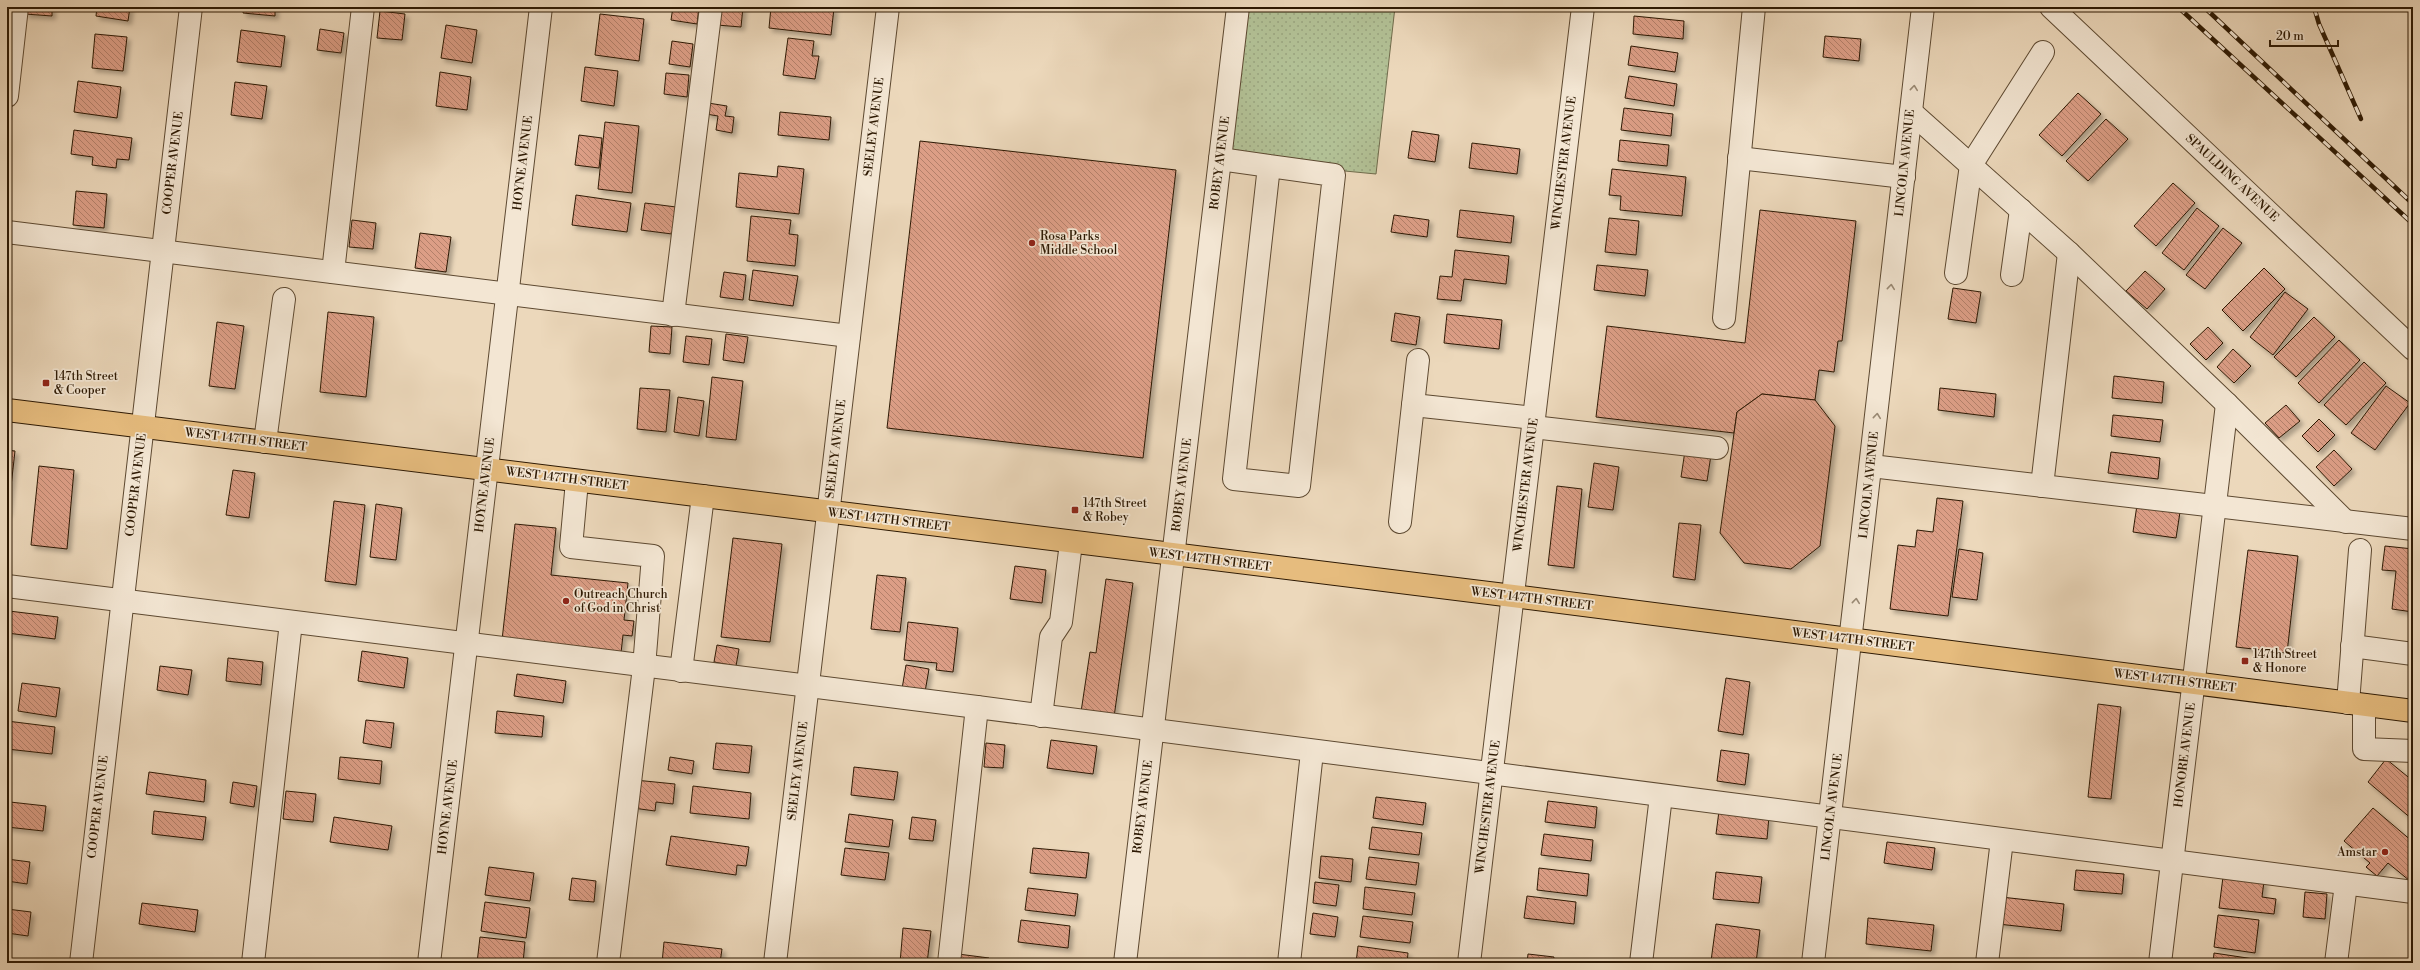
<svg xmlns="http://www.w3.org/2000/svg" width="2420" height="970" font-family="'Libre Bodoni',serif">
<style>
.grass{fill:url(#grass-dots);stroke:#706c4c}
.building{fill:url(#building-back-hatch);stroke:#2d1903;filter:url(#shadow)}
.lines{fill:none;stroke-linecap:round;stroke-linejoin:round}
.minor-casing{stroke:#5d4931;stroke-width:24}
.major-casing{stroke:#2d1903;stroke-width:24}
.minor{stroke:#f3e6d3;stroke-width:22}
.major{stroke:#e6bc7e;stroke-width:22}
.rail-casing{stroke:#2d1903;stroke-width:4.5}
.rail{stroke:#f3e6d3;stroke-width:3;stroke-dasharray:9;stroke-linecap:butt}
.oneway{stroke:#9a8a75}
.poi-dot{fill:#8f2418;stroke:#f3e6d3;stroke-width:1.5}
.labels{text-anchor:middle;dominant-baseline:central;stroke-width:3.5;stroke-linejoin:round;paint-order:stroke}
.street-label{font-size:12px;fill:#2d1903;stroke:#f3e6d3}
.poi-label{font-size:12px;fill:#2d1903;stroke:#f3e6d3;text-anchor:start}
</style>
<defs>
<pattern id="grass-dots" width="8" height="8" patternUnits="userSpaceOnUse"><rect width="8" height="8" fill="#b2c095"/><path d="M2 2h.1M6 6h.1" fill="none" stroke="#99a47f" stroke-width="1.8" stroke-linecap="round"/></pattern>
<pattern id="building-back-hatch" width="6" height="6" patternUnits="userSpaceOnUse"><rect width="6" height="6" fill="#dc9e86"/><path d="M-1 5l2 2M0 0l6 6M5-1l2 2" fill="none" stroke="#b3806b"/></pattern>
<filter id="shadow"><feDropShadow dx="3.5" dy="3.5" stdDeviation="2" flood-color="#0004"/></filter>
</defs>
<rect width="100%" height="100%" fill="#ecd8bb"/>
<filter id="stains"><feTurbulence type="fractalNoise" baseFrequency=".005" numOctaves="4"/><feColorMatrix values="0 0 0 0 .2 0 0 0 0 .09 0 0 0 0 .02 0 0 0 .5 -.17"/></filter>
<radialGradient id="worn" r=".72"><stop offset=".6" stop-color="#630" stop-opacity="0"/><stop offset="1" stop-color="#630" stop-opacity=".3"/></radialGradient>
<polygon class="grass" points="1238,7 1395,7 1376,174 1220,159"/>
<g class="building">
<polygon points="26,7 52,7 52,16 25,14"/>
<polygon points="97,7 130,7 128,21 96,16"/>
<polygon points="244,7 275,7 275,16 243,13"/>
<polygon points="673,7 699,7 697,24 671,20"/>
<polygon points="719,7 743,7 741,27 717,25"/>
<polygon points="771,7 834,8 831,35 769,28"/>
<polygon points="380,11 405,14 402,40 377,38"/>
<polygon points="600,14 644,19 639,61 595,55"/>
<polygon points="1634,16 1684,21 1683,39 1633,34"/>
<polygon points="446,25 477,30 472,63 441,58"/>
<polygon points="320,29 344,33 341,53 317,50"/>
<polygon points="241,30 285,36 281,67 237,62"/>
<polygon points="95,34 127,37 123,71 92,68"/>
<polygon points="1825,36 1861,39 1859,61 1823,57"/>
<polygon points="788,38 814,41 812,56 819,56 815,79 783,75"/>
<polygon points="672,41 693,44 690,67 669,64"/>
<polygon points="1631,46 1678,53 1675,72 1628,65"/>
<polygon points="585,67 618,71 614,106 581,101"/>
<polygon points="440,72 471,77 467,110 436,106"/>
<polygon points="666,73 689,75 687,97 664,94"/>
<polygon points="1629,76 1677,84 1674,106 1625,98"/>
<polygon points="78,81 121,87 117,118 74,112"/>
<polygon points="235,82 267,86 262,119 231,115"/>
<polygon points="2078,93 2101,114 2062,156 2039,135"/>
<polygon points="708,103 727,106 725,116 734,117 732,133 716,130 718,116 706,114"/>
<polygon points="1624,108 1673,114 1671,136 1621,130"/>
<polygon points="780,112 831,117 829,140 778,135"/>
<polygon points="2106,119 2128,139 2088,181 2066,161"/>
<polygon points="605,122 639,126 632,193 598,189"/>
<polygon points="74,130 132,138 129,160 117,159 116,168 92,165 93,157 71,154"/>
<polygon points="1412,131 1439,135 1435,162 1408,158"/>
<polygon points="579,135 602,138 599,168 575,165"/>
<polygon points="1620,140 1669,145 1667,166 1618,161"/>
<polygon points="920,141 1176,170 1143,458 887,428"/>
<polygon points="1472,143 1520,149 1517,174 1469,168"/>
<polygon points="778,166 804,169 799,214 736,207 739,173 777,177"/>
<polygon points="1612,169 1686,177 1682,216 1620,210 1621,196 1609,195"/>
<polygon points="2173,183 2195,203 2156,246 2134,226"/>
<polygon points="76,191 107,194 104,228 73,225"/>
<polygon points="576,195 631,203 627,232 572,225"/>
<polygon points="645,203 676,207 672,234 641,230"/>
<polygon points="2197,208 2219,226 2184,270 2162,253"/>
<polygon points="1460,210 1514,216 1511,243 1457,237"/>
<polygon points="1760,210 1856,221 1842,341 1838,341 1834,372 1819,370 1815,400 1762,394 1737,412 1734,433 1596,417 1607,326 1745,343"/>
<polygon points="1394,215 1429,220 1427,237 1391,232"/>
<polygon points="751,216 791,220 789,234 798,235 795,266 747,261"/>
<polygon points="1609,218 1639,221 1636,255 1605,252"/>
<polygon points="352,220 376,223 373,249 349,247"/>
<polygon points="2223,228 2242,243 2205,289 2186,275"/>
<polygon points="420,233 451,237 446,272 415,268"/>
<polygon points="1455,250 1509,256 1506,284 1464,279 1461,301 1437,299 1440,276 1452,277"/>
<polygon points="1597,265 1648,270 1645,296 1594,290"/>
<polygon points="2264,268 2285,289 2243,331 2222,310"/>
<polygon points="753,270 798,276 793,306 749,300"/>
<polygon points="2145,271 2165,289 2147,309 2126,291"/>
<polygon points="724,272 746,275 743,300 720,297"/>
<polygon points="1953,288 1981,292 1976,323 1948,319"/>
<polygon points="2285,292 2308,309 2273,355 2250,337"/>
<polygon points="328,312 374,317 366,397 320,392"/>
<polygon points="1395,313 1420,317 1416,345 1391,341"/>
<polygon points="1447,314 1502,320 1499,349 1444,343"/>
<polygon points="2314,317 2335,337 2296,377 2274,357"/>
<polygon points="217,322 244,326 235,389 209,386"/>
<polygon points="651,326 672,327 670,354 649,352"/>
<polygon points="2208,327 2223,343 2206,360 2190,344"/>
<polygon points="726,334 748,337 744,363 723,360"/>
<polygon points="686,336 712,339 709,365 683,362"/>
<polygon points="2339,340 2360,360 2319,403 2298,383"/>
<polygon points="2233,349 2251,366 2234,383 2217,367"/>
<polygon points="2364,362 2386,383 2346,425 2324,405"/>
<polygon points="2114,376 2164,382 2162,403 2112,398"/>
<polygon points="712,377 743,381 736,440 706,437"/>
<polygon points="2386,386 2410,403 2375,450 2351,433"/>
<polygon points="640,388 670,390 666,432 637,429"/>
<polygon points="1940,388 1996,394 1994,417 1938,410"/>
<polygon points="1762,394 1815,400 1835,426 1820,546 1791,569 1744,563 1720,533 1737,412"/>
<polygon points="678,397 704,401 699,436 674,432"/>
<polygon points="2286,405 2300,421 2279,438 2265,423"/>
<polygon points="2113,415 2163,420 2160,442 2111,436"/>
<polygon points="2319,419 2335,435 2318,452 2302,436"/>
<polygon points="7,450 15,451 8,513 7,513"/>
<polygon points="2334,450 2352,469 2334,486 2316,467"/>
<polygon points="1685,451 1711,455 1707,481 1681,477"/>
<polygon points="2111,452 2160,458 2158,479 2108,473"/>
<polygon points="1594,463 1619,467 1613,510 1588,507"/>
<polygon points="39,466 74,470 67,549 31,545"/>
<polygon points="233,470 255,473 249,518 226,515"/>
<polygon points="1557,486 1582,489 1574,568 1548,565"/>
<polygon points="1937,498 1963,501 1948,616 1890,609 1898,545 1915,547 1917,530 1933,532"/>
<polygon points="334,501 365,505 356,585 325,581"/>
<polygon points="376,504 402,508 396,560 370,557"/>
<polygon points="2137,505 2180,512 2176,538 2133,532"/>
<polygon points="1679,523 1701,525 1695,580 1673,577"/>
<polygon points="515,524 556,528 551,575 628,583 624,620 634,621 632,636 623,635 621,653 502,640"/>
<polygon points="733,538 782,544 770,642 721,637"/>
<polygon points="2385,546 2413,549 2413,612 2392,609 2396,571 2382,570"/>
<polygon points="1959,549 1983,553 1977,600 1952,597"/>
<polygon points="2248,550 2298,556 2287,653 2236,647"/>
<polygon points="1015,566 1046,570 1042,603 1010,599"/>
<polygon points="877,575 906,578 900,632 871,629"/>
<polygon points="1106,579 1133,583 1114,717 1081,712 1090,652 1096,653"/>
<polygon points="9,611 58,617 55,639 7,633"/>
<polygon points="908,622 958,628 953,672 936,670 937,663 904,660"/>
<polygon points="717,645 739,649 736,666 714,662"/>
<polygon points="362,651 408,658 404,688 358,681"/>
<polygon points="228,658 263,662 261,685 226,681"/>
<polygon points="906,665 929,669 925,692 902,689"/>
<polygon points="160,666 192,670 188,695 157,690"/>
<polygon points="517,674 566,681 563,703 514,696"/>
<polygon points="1726,678 1750,682 1743,735 1718,731"/>
<polygon points="22,683 60,688 56,717 18,711"/>
<polygon points="2098,704 2121,707 2111,799 2088,797"/>
<polygon points="497,711 544,716 542,737 495,733"/>
<polygon points="366,720 394,723 391,748 363,743"/>
<polygon points="7,721 55,727 52,754 7,749"/>
<polygon points="1051,740 1097,746 1093,774 1047,768"/>
<polygon points="716,743 752,746 749,773 713,769"/>
<polygon points="986,743 1005,745 1003,768 984,767"/>
<polygon points="1721,750 1749,754 1745,785 1717,781"/>
<polygon points="340,757 382,761 380,784 338,779"/>
<polygon points="670,757 694,761 692,774 668,770"/>
<polygon points="2386,759 2413,781 2413,820 2368,782"/>
<polygon points="854,767 898,772 894,800 851,795"/>
<polygon points="149,772 206,780 204,802 146,794"/>
<polygon points="635,780 675,784 673,804 656,802 655,811 633,808"/>
<polygon points="233,782 257,786 254,807 230,803"/>
<polygon points="693,786 751,793 749,819 690,813"/>
<polygon points="286,791 316,794 313,822 283,819"/>
<polygon points="1376,797 1426,803 1423,825 1373,818"/>
<polygon points="1548,801 1597,807 1595,828 1545,822"/>
<polygon points="10,802 46,806 43,831 7,827"/>
<polygon points="2373,808 2413,842 2413,878 2410,881 2388,863 2377,876 2366,867 2370,863 2344,841"/>
<polygon points="154,811 206,817 203,840 152,834"/>
<polygon points="1719,811 1769,816 1767,839 1716,834"/>
<polygon points="849,814 893,820 889,847 845,842"/>
<polygon points="334,817 392,826 388,850 330,842"/>
<polygon points="912,817 936,820 933,841 909,839"/>
<polygon points="1372,827 1422,833 1419,855 1369,849"/>
<polygon points="1544,834 1593,840 1591,861 1541,855"/>
<polygon points="671,836 749,847 746,866 737,865 736,875 666,865"/>
<polygon points="1887,842 1935,848 1932,870 1884,863"/>
<polygon points="845,848 889,853 885,880 841,875"/>
<polygon points="1033,848 1089,853 1086,878 1030,873"/>
<polygon points="1321,856 1353,859 1351,882 1319,878"/>
<polygon points="1369,857 1419,863 1416,885 1366,879"/>
<polygon points="7,859 30,862 27,884 7,881"/>
<polygon points="489,867 534,873 530,901 485,895"/>
<polygon points="1539,868 1589,874 1587,896 1537,890"/>
<polygon points="2076,870 2124,874 2122,894 2074,890"/>
<polygon points="1716,872 1762,877 1759,903 1713,899"/>
<polygon points="2223,877 2264,881 2262,897 2276,899 2274,914 2219,908"/>
<polygon points="572,878 596,881 594,902 569,900"/>
<polygon points="1315,882 1339,885 1336,906 1313,903"/>
<polygon points="1365,887 1415,893 1412,915 1363,909"/>
<polygon points="1028,888 1078,894 1075,916 1025,910"/>
<polygon points="2305,892 2327,894 2325,919 2303,917"/>
<polygon points="1527,896 1576,902 1574,924 1524,918"/>
<polygon points="2001,897 2064,904 2061,931 1998,924"/>
<polygon points="485,902 530,908 526,938 481,931"/>
<polygon points="142,903 198,910 195,932 139,924"/>
<polygon points="7,909 31,912 28,936 7,933"/>
<polygon points="1313,913 1338,917 1335,937 1310,934"/>
<polygon points="2218,915 2259,920 2255,953 2214,947"/>
<polygon points="1363,916 1413,922 1410,943 1360,937"/>
<polygon points="1868,918 1934,925 1931,951 1866,944"/>
<polygon points="1021,920 1070,926 1068,948 1018,942"/>
<polygon points="1716,924 1760,930 1756,963 1711,961"/>
<polygon points="903,928 931,931 927,963 900,963"/>
<polygon points="480,937 525,942 523,963 477,963"/>
<polygon points="664,942 722,949 720,963 662,963"/>
<polygon points="1358,946 1408,953 1407,963 1356,963"/>
<polygon points="2214,953 2254,959 2254,963 2213,963"/>
<polygon points="958,954 989,958 989,963 957,963"/>
<polygon points="1528,954 1554,957 1553,963 1527,963"/>
</g>
<g class="lines">
<g class="minor-casing">
<g id="minor">
<polyline points="2051,7 2413,349"/>
<polyline points="7,96 17,7"/>
<polyline points="1911,112 2069,253 2227,404 2346,522"/>
<polyline points="1739,158 1904,177"/>
<polyline points="1220,159 1334,175 1299,486 1234,479 1269,166"/>
<polyline points="7,232 849,336"/>
<polyline points="333,272 363,7"/>
<polyline points="1956,273 1971,165 2043,52"/>
<polyline points="2012,275 2021,210"/>
<polyline points="673,315 711,7"/>
<polyline points="1724,318 1754,7"/>
<polyline points="1413,405 1534,418"/>
<polyline points="1533,427 1717,448"/>
<polyline points="265,442 284,299"/>
<polyline points="1871,466 2413,529"/>
<polyline points="577,481 571,547 653,556 644,667 608,963"/>
<polyline points="2042,486 2069,253"/>
<polyline points="1400,522 1418,360"/>
<polyline points="7,586 977,707 2413,892"/>
<polyline points="2352,646 2413,654"/>
<polyline points="681,671 703,496"/>
<polyline points="2348,703 2360,550"/>
<polyline points="2364,705 2364,749 2413,751"/>
<polyline points="1041,716 1051,637 1061,622 1071,543"/>
<polyline points="81,963 191,7"/>
<polyline points="253,963 291,622"/>
<polyline points="429,963 541,7"/>
<polyline points="775,963 888,7"/>
<polyline points="949,963 977,707"/>
<polyline points="1125,963 1238,7"/>
<polyline points="1289,963 1312,752"/>
<polyline points="1469,963 1583,7"/>
<polyline points="1641,963 1661,796"/>
<polyline points="1813,963 1923,7"/>
<polyline points="1987,963 2002,840"/>
<polyline points="2160,963 2227,404"/>
<polyline points="2336,963 2346,884"/>
</g>
</g>
<g class="major-casing">
<polyline id="major" points="7,410 1513,596 2413,711"/>
</g>
<use href="#minor" class="minor"/>
<use href="#major" class="major"/>
<g class="rail-casing">
<g id="rail">
<polyline points="2178,7 2413,224"/>
<polyline points="2204,7 2413,204"/>
<polyline points="2314,7 2319,24 2361,119"/>
</g>
</g>
<use href="#rail" class="rail"/>
</g>
<defs><path id="oneway-chevron" d="M-2-3.5L2.5 0L-2 3.5" fill="none" stroke-width="1.6" stroke-linecap="round" stroke-linejoin="round"/></defs>
<g class="oneway">
<use href="#oneway-chevron" transform="translate(1914 88) rotate(-84)"/>
<use href="#oneway-chevron" transform="translate(1891 287) rotate(-84)"/>
<use href="#oneway-chevron" transform="translate(1877 416) rotate(-84)"/>
<use href="#oneway-chevron" transform="translate(1856 601) rotate(-84)"/>
</g>
<g class="poi-dot">
<circle cx="1032" cy="243" r="4"/>
<rect x="42" y="379" width="8" height="8" rx="2"/>
<rect x="1071" y="506" width="8" height="8" rx="2"/>
<circle cx="566" cy="601" r="4"/>
<rect x="2241" y="657" width="8" height="8" rx="2"/>
<circle cx="2385" cy="852" r="4"/>
</g>
<g class="labels">
<g class="street-label">
<text transform="translate(874 127) rotate(-83)">SEELEY AVENUE</text>
<text transform="translate(173 163) rotate(-83)">COOPER AVENUE</text>
<text transform="translate(523 163) rotate(-83)">HOYNE AVENUE</text>
<text transform="translate(1220 163) rotate(-83)">ROBEY AVENUE</text>
<text transform="translate(1564 163) rotate(-83)">WINCHESTER AVENUE</text>
<text transform="translate(1905 163) rotate(-84)">LINCOLN AVENUE</text>
<text transform="translate(2232 178) rotate(43)">SPAULDING AVENUE</text>
<text transform="translate(246 440) rotate(7)">WEST 147TH STREET</text>
<text transform="translate(836 449) rotate(-83)">SEELEY AVENUE</text>
<text transform="translate(567 479) rotate(7)">WEST 147TH STREET</text>
<text transform="translate(136 485) rotate(-83)">COOPER AVENUE</text>
<text transform="translate(485 485) rotate(-83)">HOYNE AVENUE</text>
<text transform="translate(1182 485) rotate(-83)">ROBEY AVENUE</text>
<text transform="translate(1526 485) rotate(-83)">WINCHESTER AVENUE</text>
<text transform="translate(1869 485) rotate(-84)">LINCOLN AVENUE</text>
<text transform="translate(889 520) rotate(7)">WEST 147TH STREET</text>
<text transform="translate(1210 560) rotate(7)">WEST 147TH STREET</text>
<text transform="translate(1532 599) rotate(7)">WEST 147TH STREET</text>
<text transform="translate(1853 640) rotate(7)">WEST 147TH STREET</text>
<text transform="translate(2175 681) rotate(7)">WEST 147TH STREET</text>
<text transform="translate(2185 755) rotate(-83)">HONORE AVENUE</text>
<text transform="translate(798 771) rotate(-83)">SEELEY AVENUE</text>
<text transform="translate(98 807) rotate(-83)">COOPER AVENUE</text>
<text transform="translate(448 807) rotate(-83)">HOYNE AVENUE</text>
<text transform="translate(1143 807) rotate(-83)">ROBEY AVENUE</text>
<text transform="translate(1488 807) rotate(-83)">WINCHESTER AVENUE</text>
<text transform="translate(1832 807) rotate(-83)">LINCOLN AVENUE</text>
</g>
<g class="poi-label">
<text x="1040" y="236">Rosa Parks<tspan x="1040" dy="14">Middle School</tspan></text>
<text x="54" y="376">147th Street<tspan x="54" dy="14">&amp; Cooper</tspan></text>
<text x="1083" y="503">147th Street<tspan x="1083" dy="14">&amp; Robey</tspan></text>
<text x="574" y="594">Outreach Church<tspan x="574" dy="14">of God in Christ</tspan></text>
<text x="2253" y="654">147th Street<tspan x="2253" dy="14">&amp; Honore</tspan></text>
<text x="2377" y="852" text-anchor="end">Amstar</text>
</g>
</g>
<rect width="2420" height="970" fill="none" stroke="#ecd8bb" stroke-width="24"/>
<rect x="8" y="8" width="2404" height="954" fill="none" stroke="#2d1903" stroke-width="2"/>
<rect x="12" y="12" width="2396" height="946" fill="none" stroke="#2d1903"/>
<path d="M2270 40v6h68v-6" fill="none" stroke="#2d1903" stroke-width="2"/>
<text x="2276" y="40" font-size="12" fill="#2d1903" stroke="#f3e6d3" stroke-width="3" paint-order="stroke">20 m</text>
<rect width="100%" height="100%" filter="url(#stains)"/>
<rect width="100%" height="100%" fill="url(#worn)"/>
</svg>
